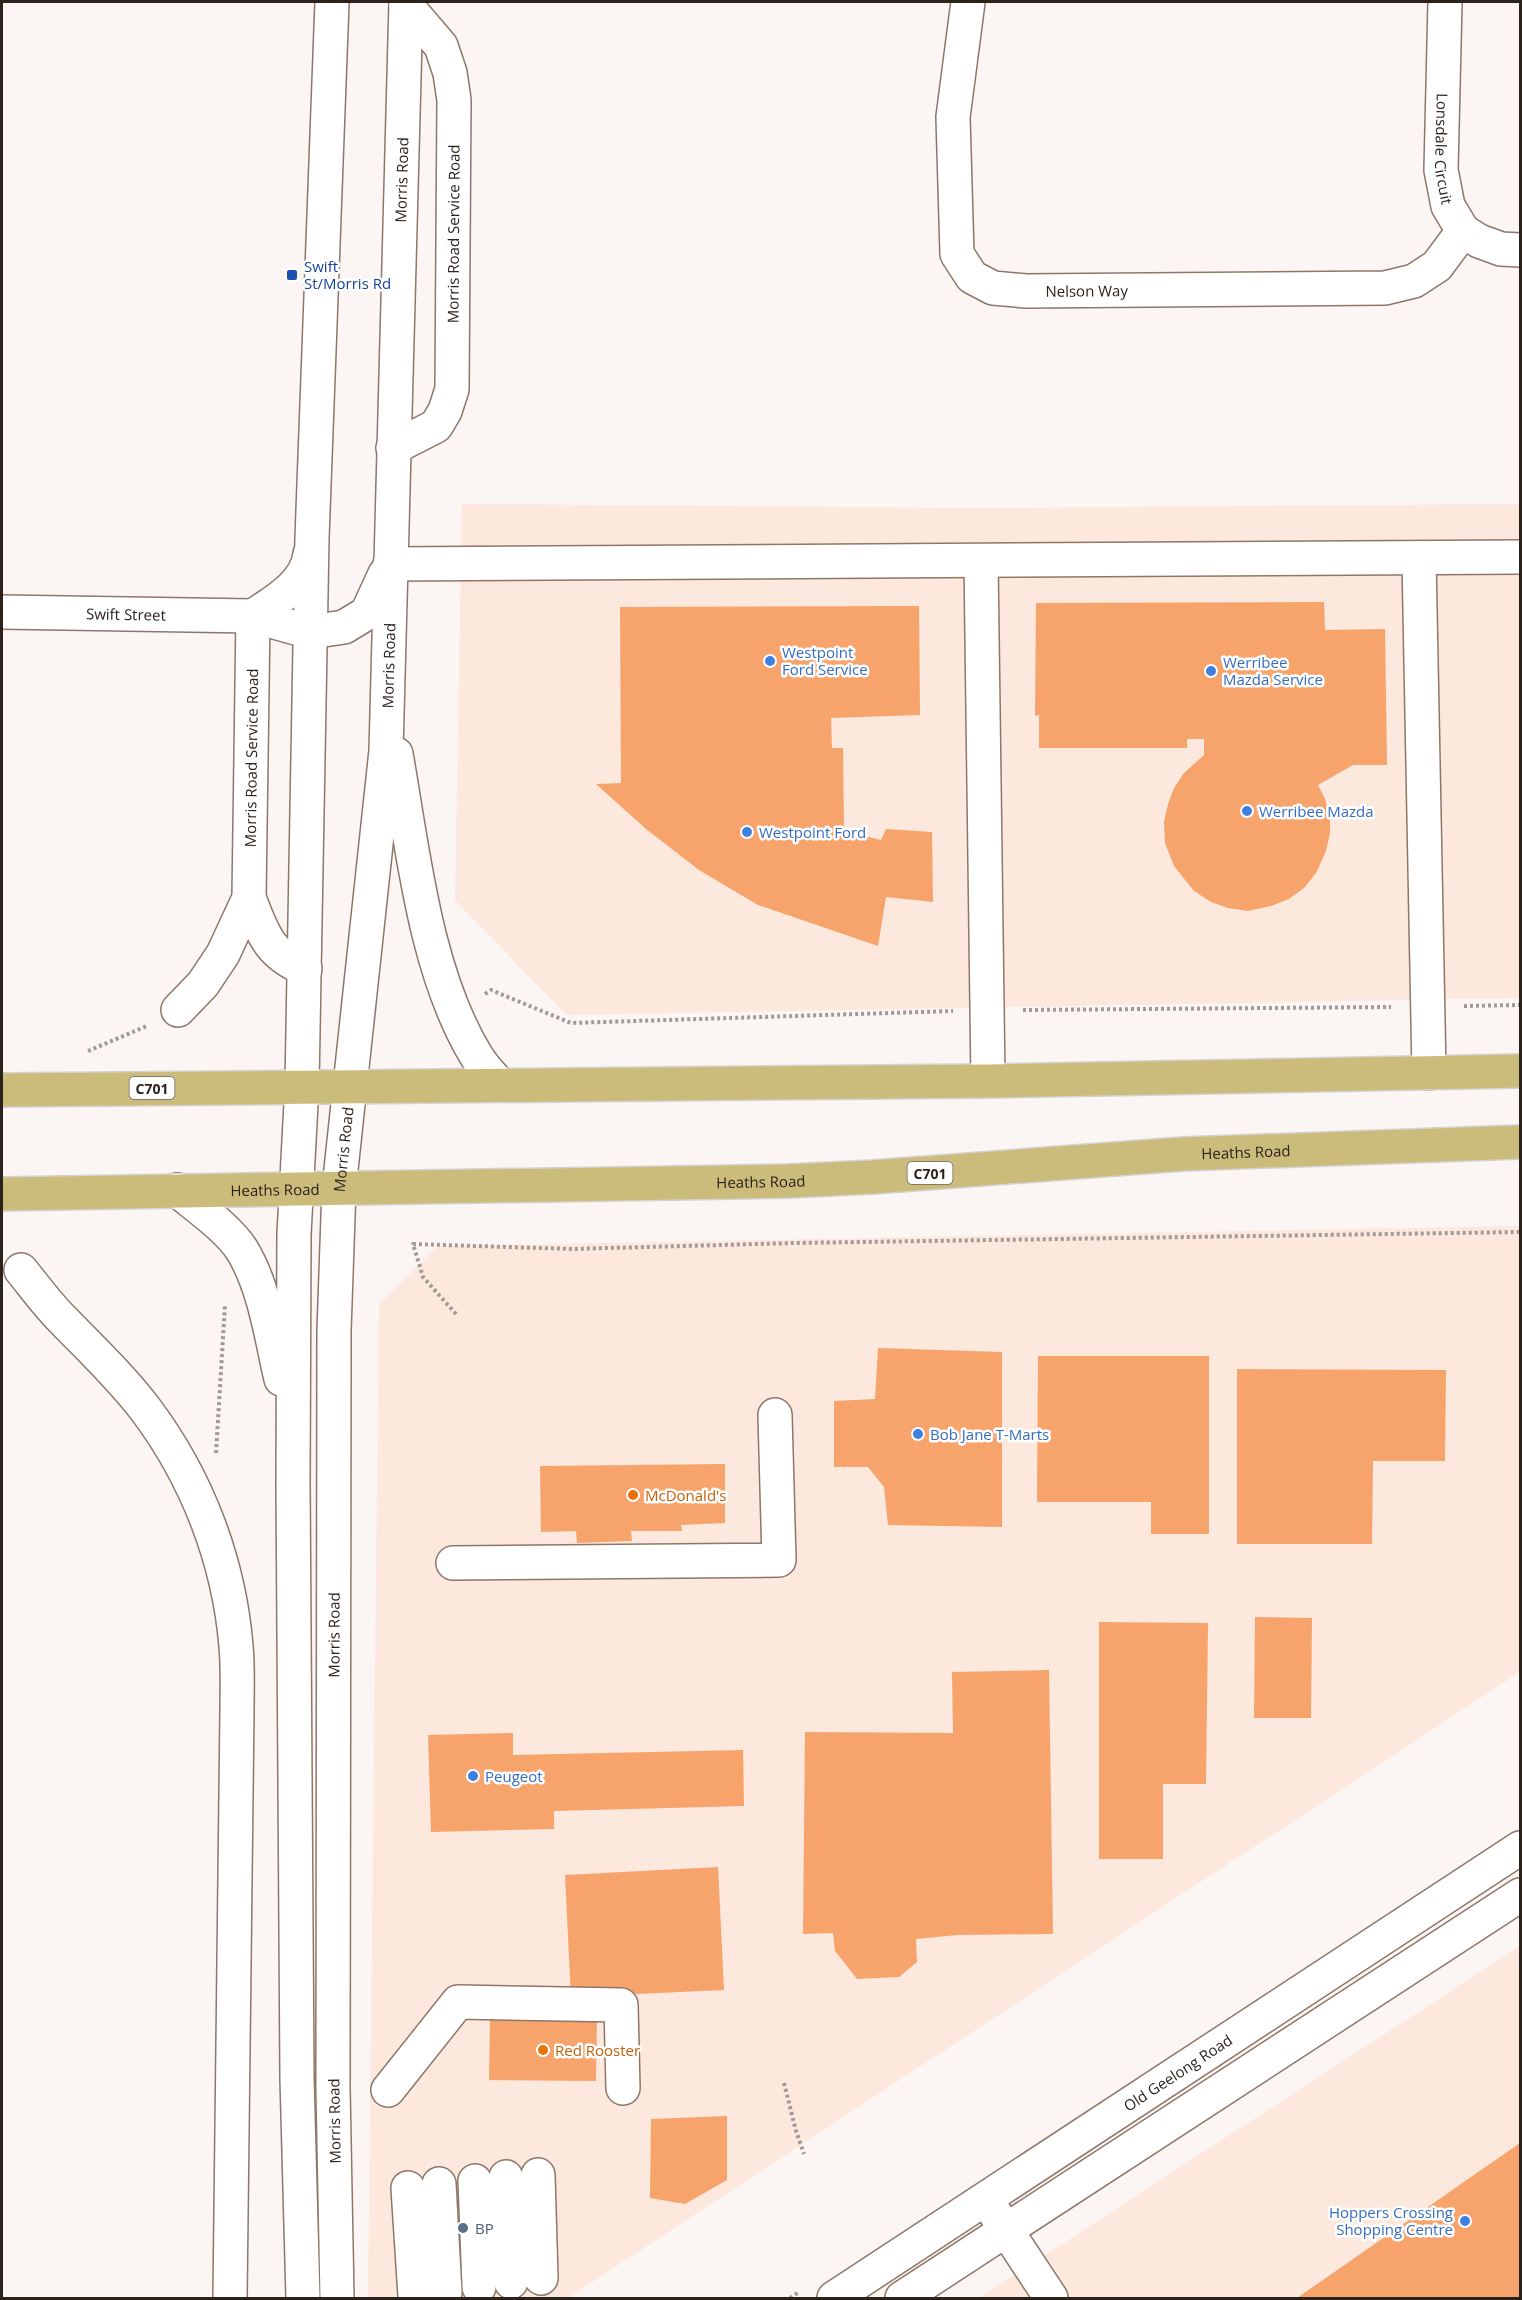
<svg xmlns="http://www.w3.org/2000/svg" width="1522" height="2300" font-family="'Open Sans',sans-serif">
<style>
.built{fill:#fce8dc}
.building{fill:#f7a36c}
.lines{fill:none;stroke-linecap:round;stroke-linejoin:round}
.minor-casing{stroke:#8e7769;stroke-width:36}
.major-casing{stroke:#d5d3d2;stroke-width:36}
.path{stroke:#a19a96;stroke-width:4;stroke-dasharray:3 3;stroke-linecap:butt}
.minor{stroke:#fff;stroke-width:33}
.major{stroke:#ccbc7c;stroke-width:33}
.transit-dot{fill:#1a4fb4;stroke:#fff;stroke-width:2}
.shop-dot{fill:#3f7fe0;stroke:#fff;stroke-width:2}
.food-dot{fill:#e8710a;stroke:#fff;stroke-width:2}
.service-dot{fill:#5c6f8a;stroke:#fff;stroke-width:2}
.labels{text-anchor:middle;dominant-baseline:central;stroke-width:5;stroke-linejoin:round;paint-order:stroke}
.shield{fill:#fff;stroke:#6b6460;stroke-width:1.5}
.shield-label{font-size:14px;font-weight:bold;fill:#2b221c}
.street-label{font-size:15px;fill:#2b221c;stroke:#fff}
.transit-label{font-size:15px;fill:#164399;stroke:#fff;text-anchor:start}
.shop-label{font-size:15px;fill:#366cbe;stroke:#fff;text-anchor:start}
.food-label{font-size:15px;fill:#c56008;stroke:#fff;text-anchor:start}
.service-label{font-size:15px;fill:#4e5e75;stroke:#fff;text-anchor:start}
</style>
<rect width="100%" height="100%" fill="#fbf6f3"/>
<g class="built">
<polygon points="462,504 979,508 1520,504 1520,998 566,1015 455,900"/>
<polygon points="1520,1226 1520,1672 568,2298 368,2298 379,1304 438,1246"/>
<polygon points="1520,1946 1520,2298 979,2298"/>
</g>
<g class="building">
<polygon points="1324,602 1325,630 1385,629 1387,765 1353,765 1318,785 1325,799 1330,818 1330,833 1326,851 1316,873 1304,888 1289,899 1271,906 1248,911 1228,908 1211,902 1194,891 1174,866 1165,843 1164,822 1168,804 1174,788 1184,773 1204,755 1204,739 1187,739 1187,748 1039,748 1039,715 1035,716 1036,603"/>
<polygon points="919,606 920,715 831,718 832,748 843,748 844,831 881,840 886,829 932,832 933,902 886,897 878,946 758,905 699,870 646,829 596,784 621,783 620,607"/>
<polygon points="878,1348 1002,1352 1002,1527 888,1525 884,1487 868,1467 834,1467 834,1401 875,1399"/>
<polygon points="1038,1356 1209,1356 1209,1534 1151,1534 1151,1502 1037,1502"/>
<polygon points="1237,1369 1446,1370 1445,1461 1373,1461 1372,1544 1237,1544"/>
<polygon points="725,1464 725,1523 681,1525 682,1531 631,1531 632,1541 577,1543 576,1531 541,1532 540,1466"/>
<polygon points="1255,1617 1312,1618 1311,1718 1254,1718"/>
<polygon points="1099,1622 1208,1623 1206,1784 1163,1784 1163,1859 1099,1859"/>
<polygon points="1049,1670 1053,1934 957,1935 916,1939 917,1962 899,1977 857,1979 835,1951 833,1933 803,1934 805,1732 953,1733 952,1672"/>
<polygon points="513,1733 513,1755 743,1750 744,1806 554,1811 554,1829 431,1832 428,1735"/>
<polygon points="718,1867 724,1990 571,1997 565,1875"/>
<polygon points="490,2018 597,2019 596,2081 489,2080"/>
<polygon points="727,2116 727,2180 685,2204 650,2198 651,2119"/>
<polygon points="1520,2143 1520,2298 1297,2298"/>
</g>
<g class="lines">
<g class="minor-casing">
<g id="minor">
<path id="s1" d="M968,2L953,117L957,254L972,277L993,288L1026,291L1385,288L1414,281L1437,266L1463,231"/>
<path id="s2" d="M1445,2L1441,170L1448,206L1463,231L1479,241L1501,249L1520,250"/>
<path id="s3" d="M393,448L436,426L445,411L452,389L454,100L450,73L441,46L406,5"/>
<polyline points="1419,558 1429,1073"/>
<polyline points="981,561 988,1081"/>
<polyline points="390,564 1520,557"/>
<path id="s4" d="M2,612L253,616L310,632L344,627L367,613L385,574"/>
<path d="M253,616C276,601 307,583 310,554"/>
<path d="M396,754C413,850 425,973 477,1057C483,1067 492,1076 500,1085"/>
<path d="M249,898C263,933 267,953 305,969"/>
<path id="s5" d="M178,1010L203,984L223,954L249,898L253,616"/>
<path d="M177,1190C197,1207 228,1228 242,1250C265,1288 271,1336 281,1379"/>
<path d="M21,1270C34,1286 47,1304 62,1319C90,1348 121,1377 146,1410C197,1478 229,1561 236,1646C238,1667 237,1689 237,1710L230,2298"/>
<polyline points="453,1563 779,1560 775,1415"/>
<polyline points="388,2090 458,2002 621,2005 623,2088"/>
<polyline points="538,2175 541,2278"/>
<polyline points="506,2177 511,2282"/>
<polyline points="475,2181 479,2287"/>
<polyline points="439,2184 445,2292"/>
<polyline points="408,2188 415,2296"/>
<polyline points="995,2213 1051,2298"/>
<polyline points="303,2298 297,2078 293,1483 294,1234 302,1085 312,538 332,2"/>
<path id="s6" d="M337,2298L333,2088L334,1331L339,1188L386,751L406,2"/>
<path id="s7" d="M834,2298L1520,1848"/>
<polyline points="902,2298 1520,1895"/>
</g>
</g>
<g class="major-casing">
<g id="major">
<polyline points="2,1090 988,1081 1520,1071"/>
<path id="s8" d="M2,1194L789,1181L873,1177L1183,1154L1520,1142"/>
</g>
</g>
<g class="path">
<polyline points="485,994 491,990 571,1023 953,1011"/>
<polyline points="1464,1006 1520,1005"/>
<polyline points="1023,1010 1391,1007"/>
<polyline points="88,1051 147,1026"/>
<polyline points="456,1314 423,1277 413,1244 572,1249 795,1243 1520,1232"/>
<polyline points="216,1453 225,1305"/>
<polyline points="784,2083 796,2131 804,2154"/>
<polyline points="790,2298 799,2292"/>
</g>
<use href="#minor" class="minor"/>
<use href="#major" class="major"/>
</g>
<rect class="transit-dot" x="286" y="269" width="12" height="12" rx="3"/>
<g class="shop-dot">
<circle cx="770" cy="661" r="6"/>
<circle cx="1211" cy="671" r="6"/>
<circle cx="1247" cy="811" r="6"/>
<circle cx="747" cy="832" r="6"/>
<circle cx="918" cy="1434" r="6"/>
<circle cx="473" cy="1776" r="6"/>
<circle cx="1465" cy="2221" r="6"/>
</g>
<g class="food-dot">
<circle cx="633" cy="1495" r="6"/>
<circle cx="543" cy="2050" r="6"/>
</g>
<circle class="service-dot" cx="463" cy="2228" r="6"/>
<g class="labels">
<g class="shield">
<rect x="129.5" y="1077" width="45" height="22" rx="4.5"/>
<rect x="907.5" y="1162" width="45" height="22" rx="4.5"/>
</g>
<g class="shield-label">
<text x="152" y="1088">C701</text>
<text x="930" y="1173">C701</text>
</g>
<g class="street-label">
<text stroke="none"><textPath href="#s2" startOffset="147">Lonsdale Circuit</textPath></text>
<text stroke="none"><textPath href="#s6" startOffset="2121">Morris Road</textPath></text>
<text stroke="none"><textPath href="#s3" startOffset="244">Morris Road Service Road</textPath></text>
<text stroke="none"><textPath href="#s1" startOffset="398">Nelson Way</textPath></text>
<text stroke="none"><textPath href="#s4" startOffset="124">Swift Street</textPath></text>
<text stroke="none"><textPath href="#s6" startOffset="1635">Morris Road</textPath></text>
<text stroke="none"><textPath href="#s5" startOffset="274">Morris Road Service Road</textPath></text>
<text stroke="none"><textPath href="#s6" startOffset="1149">Morris Road</textPath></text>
<text stroke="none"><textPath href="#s8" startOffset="1245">Heaths Road</textPath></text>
<text stroke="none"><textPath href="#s8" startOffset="759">Heaths Road</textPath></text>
<text stroke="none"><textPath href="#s8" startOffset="273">Heaths Road</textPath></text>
<text stroke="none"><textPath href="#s6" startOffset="663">Morris Road</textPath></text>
<text stroke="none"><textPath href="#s7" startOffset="411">Old Geelong Road</textPath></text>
<text transform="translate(334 2121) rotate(-91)">Morris Road</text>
</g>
<g class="transit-label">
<text x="304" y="266">Swift<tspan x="304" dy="17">St/Morris Rd</tspan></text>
</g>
<g class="shop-label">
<text x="782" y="652">Westpoint<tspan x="782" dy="17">Ford Service</tspan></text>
<text x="1223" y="662">Werribee<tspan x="1223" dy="17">Mazda Service</tspan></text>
<text x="1259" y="811">Werribee Mazda</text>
<text x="759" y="832">Westpoint Ford</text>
<text x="930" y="1434">Bob Jane T-Marts</text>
<text x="485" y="1776">Peugeot</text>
<text x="1453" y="2212" text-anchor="end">Hoppers Crossing<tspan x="1453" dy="17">Shopping Centre</tspan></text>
</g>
<g class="food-label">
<text x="645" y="1495">McDonald's</text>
<text x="555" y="2050">Red Rooster</text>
</g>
<g class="service-label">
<text x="475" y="2228">BP</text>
</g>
</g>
<rect width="1522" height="2300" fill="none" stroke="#2b221c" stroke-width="6"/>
</svg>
